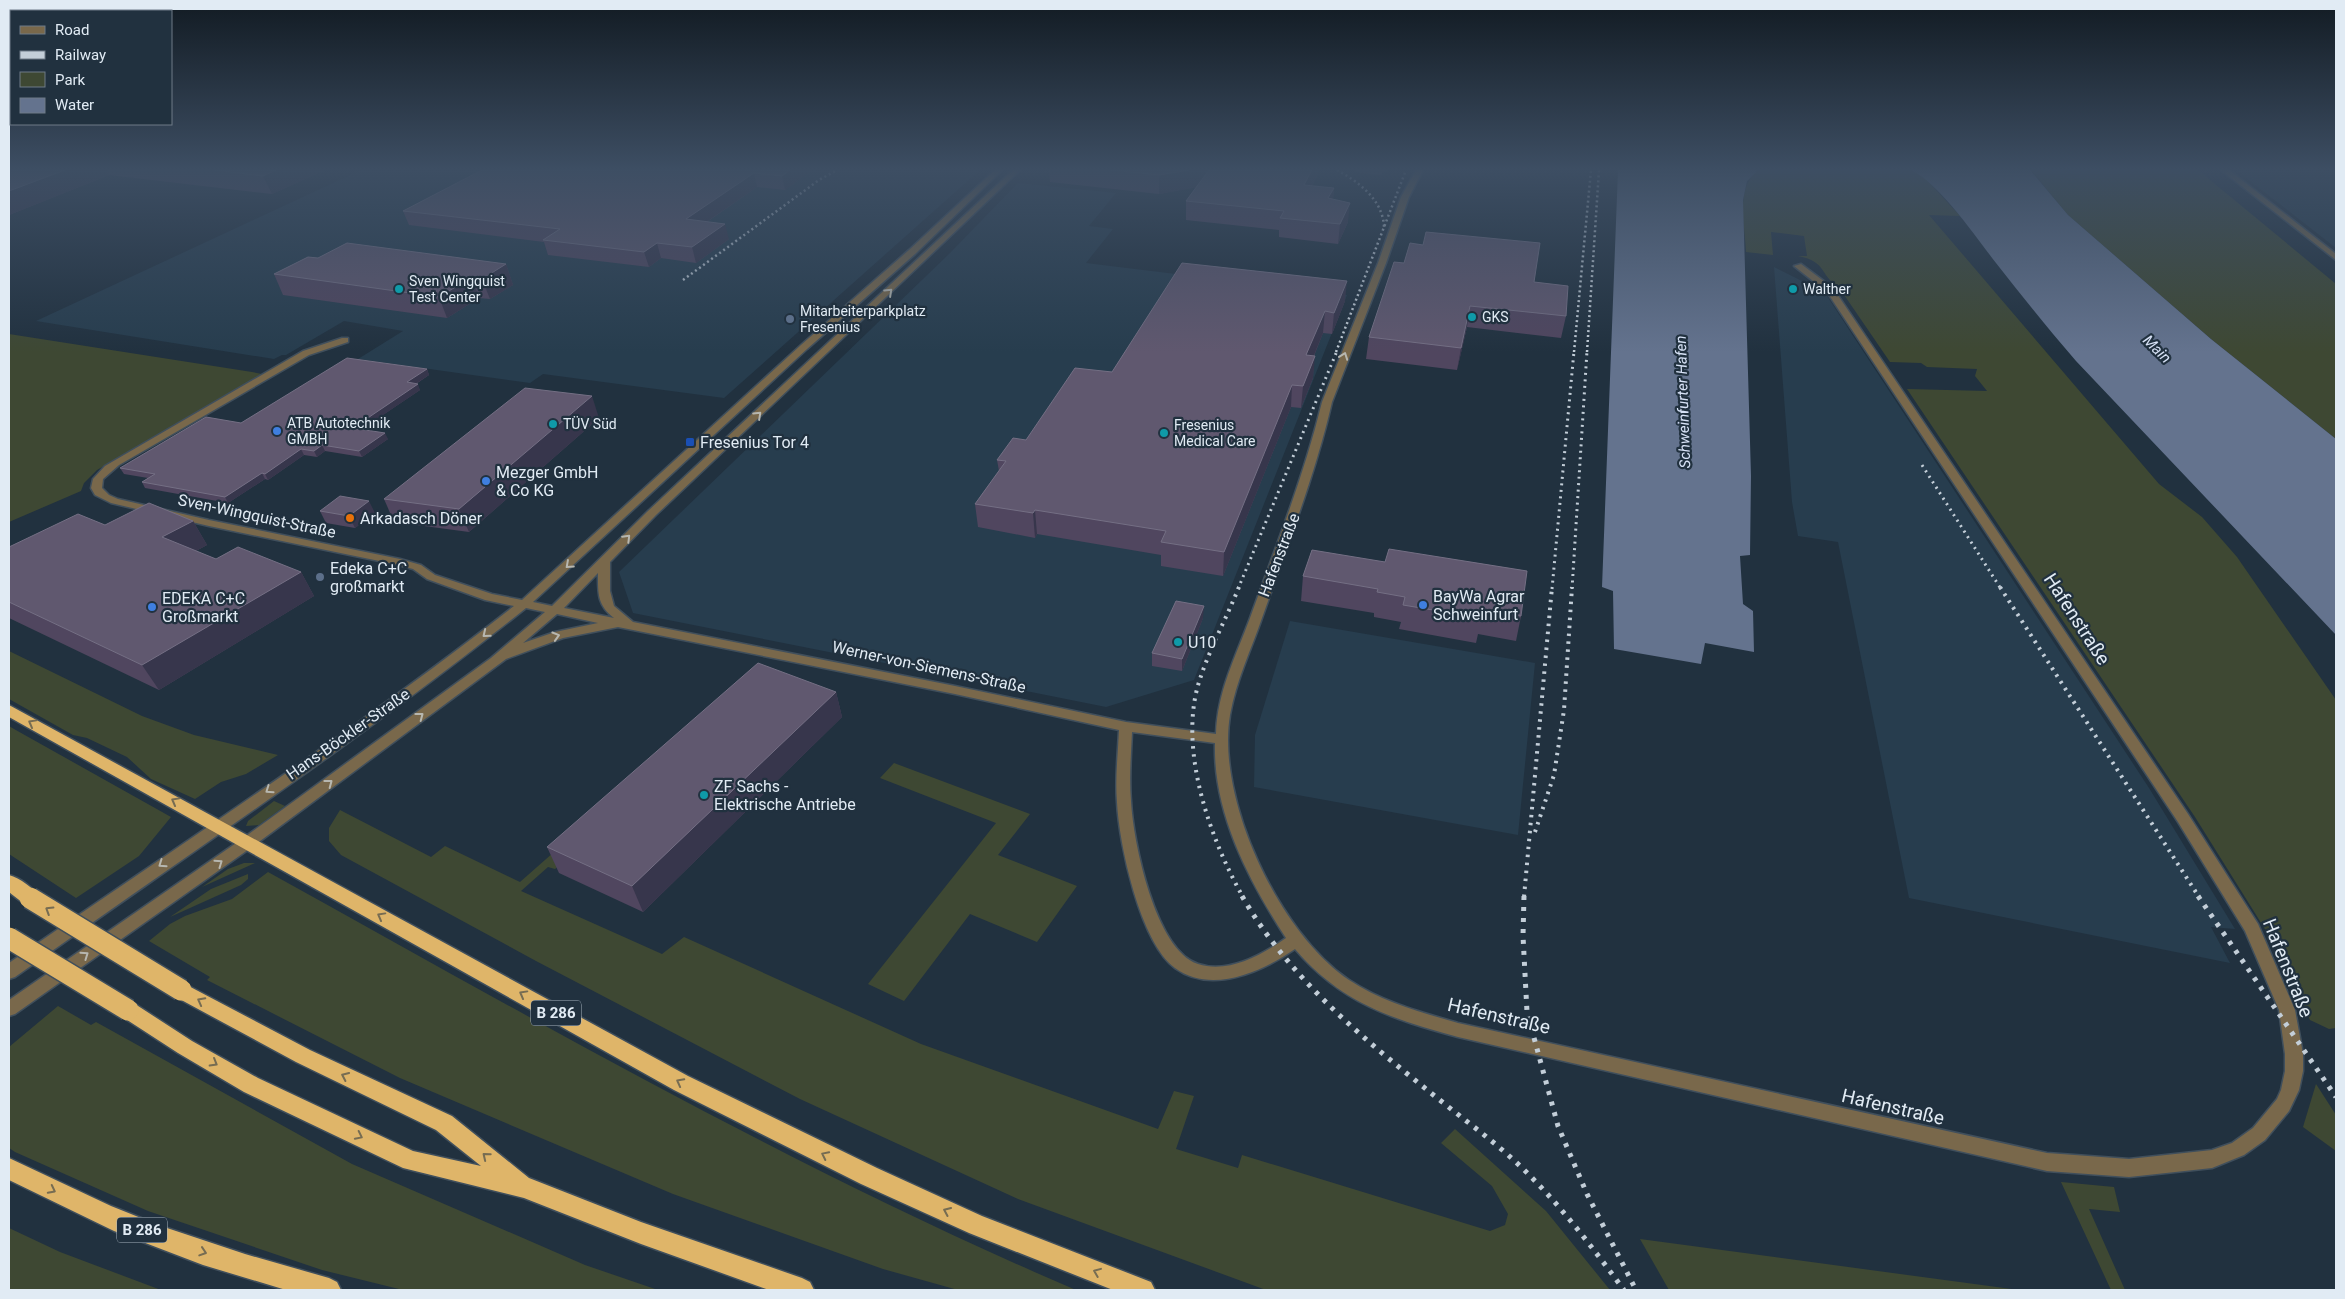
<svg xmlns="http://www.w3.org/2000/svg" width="2345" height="1299" font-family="Roboto,sans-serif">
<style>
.built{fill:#273d4e}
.green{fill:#3e4833}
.water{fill:#64738e}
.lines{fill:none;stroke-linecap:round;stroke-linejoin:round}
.minor-casing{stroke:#404f5c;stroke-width:3}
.highway-casing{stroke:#404f5c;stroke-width:3}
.minor{fill:#79684b;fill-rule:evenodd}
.highway{fill:#dfb569;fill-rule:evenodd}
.rail-far3{stroke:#c3ced8;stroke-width:2.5;stroke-dasharray:2 3;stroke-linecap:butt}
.rail-far2{stroke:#c3ced8;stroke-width:3;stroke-dasharray:2 4.5;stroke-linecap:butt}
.rail-far1{stroke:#c3ced8;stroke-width:4;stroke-dasharray:2.5 5.5;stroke-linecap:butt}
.rail{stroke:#c3ced8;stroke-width:5;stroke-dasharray:4 7;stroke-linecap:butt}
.highway-bridge-casing{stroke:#404f5c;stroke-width:24;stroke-linecap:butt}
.highway-bridge{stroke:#dfb569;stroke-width:21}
.wall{fill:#50465f}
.shaded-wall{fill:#37364c}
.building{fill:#60586f;stroke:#746f84}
.oneway{stroke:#b7b7b0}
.oneway2{stroke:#766c52}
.culture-dot{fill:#0f9aa8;stroke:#21313f;stroke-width:2}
.service-dot{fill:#5c6f8a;stroke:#21313f;stroke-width:2}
.shop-dot{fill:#3f7fe0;stroke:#21313f;stroke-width:2}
.transit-dot{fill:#1a4fb4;stroke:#21313f;stroke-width:2}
.food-dot{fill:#e8710a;stroke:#21313f;stroke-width:2}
.labels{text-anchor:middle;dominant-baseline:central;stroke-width:4.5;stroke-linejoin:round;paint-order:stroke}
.far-poi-label{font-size:14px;fill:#e1ebf4;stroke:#21313f;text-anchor:start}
.far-water-label{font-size:15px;font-style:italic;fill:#d7e2f6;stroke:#21313f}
.shield{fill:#21313f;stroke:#a7b3be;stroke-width:1}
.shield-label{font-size:15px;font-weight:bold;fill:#e1ebf4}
.poi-label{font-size:16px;fill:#e1ebf4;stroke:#21313f;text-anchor:start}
.street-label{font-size:16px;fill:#e1ebf4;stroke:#21313f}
.near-street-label{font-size:19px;fill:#e1ebf4;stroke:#21313f}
</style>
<rect width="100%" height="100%" fill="#21313f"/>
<g class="built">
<polygon points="361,170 980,170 724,398 543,374 530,383 358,359 403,331 344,321 286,355 282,355 274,359 36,321"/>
<polygon points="2236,170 2336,170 2336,248 2263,191"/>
<polygon points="1018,183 1116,193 1089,226 1113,229 1086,263 1347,295 1194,680 1106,707 633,613 619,572 950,253"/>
<polygon points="1774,267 1820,290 1827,296 2149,788 2235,929 2211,927 2230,963 1909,898 1838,542 1798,536 1792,502"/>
<polygon points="1290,621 1535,663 1518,835 1254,787 1255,735"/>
</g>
<g class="green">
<path d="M1758,170H1911L1922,175L1960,216L1929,215L2159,484L2202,517L2237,557L2336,700V1028L2329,1029L2310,1020L2273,942L2195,817L1907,389L1987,391L1975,376L1977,369L1927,367L1921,363L1890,362L1838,286C1819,275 1828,262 1798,256H1807L1804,236L1771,232L1773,255L1746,252C1745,225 1735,189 1758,170Z"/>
<polygon points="2031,170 2198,170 2336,284 2336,439 2211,339 2068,215"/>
<polygon points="9,334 252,372 262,374 97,470 84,483 81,491 9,522"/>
<polygon points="9,651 142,716 194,735 278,755 246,774 221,782 195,799 151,779 127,757 87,738 73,735 9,699"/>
<polygon points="9,726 14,729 171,817 139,856 76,898 9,854"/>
<polygon points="671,749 683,754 555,869 548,867 521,891 662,954 684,937 921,1044 1158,1129 1174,1091 1194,1096 1176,1149 1238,1168 1242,1155 1490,1231 1505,1225 1508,1214 1492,1186 1441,1143 1455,1129 1546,1211 1610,1290 1266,1290 1018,1199 800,1099 536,961 341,855 329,841 329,828 340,810 431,857 445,846 520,882"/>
<polygon points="894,763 1030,814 998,855 1077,886 1037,942 970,914 904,1001 868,984 996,823 880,778"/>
<polygon points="274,801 285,806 259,825 246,826 248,821"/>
<polygon points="244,863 255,863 202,887 228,869"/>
<path d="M268,872C533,1019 797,1171 1076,1290H958L883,1269L673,1194L400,1078L207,980L210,977L149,941L170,924L185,916L232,899Z"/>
<polygon points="248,874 248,879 241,885 170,917 211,889"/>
<polygon points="58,1006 91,1025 96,1022 352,1164 585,1265 658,1290 403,1290 322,1270 148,1211 15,1152 9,1148 9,1047"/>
<polygon points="2316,1084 2336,1115 2336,1151 2303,1127"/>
<polygon points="2061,1182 2114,1187 2120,1212 2089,1209 2125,1290 2111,1290"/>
<polygon points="9,1228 60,1252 161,1290 9,1290"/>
<polygon points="1640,1239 2019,1290 1669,1290"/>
</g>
<g class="water">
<polygon points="1618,170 1758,170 1747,181 1743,200 1751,476 1750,555 1740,556 1743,604 1753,611 1754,652 1705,643 1701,664 1614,649 1613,591 1602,587"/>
<path d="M1911,170H2030L2068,215L2211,339L2336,439V635L2076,361C2048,329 2022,296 1996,263C1975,236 1940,184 1911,170Z"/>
</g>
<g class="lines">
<g class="minor-casing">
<g id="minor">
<path d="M995,170H1002L915,254L807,349L533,602L552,606L648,511L1013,170H1020L656,515L610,562V591L614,606L633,622L955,686L1126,722L1216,734C1217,692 1236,656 1250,618C1276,546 1304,476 1322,402L1378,263L1401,197L1416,170H1423L1409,197L1386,263L1332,402C1315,476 1287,546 1262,618C1251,650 1236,681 1230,715C1216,799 1279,933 1349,980C1382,1002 1420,1012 1458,1023L2047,1153L2129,1159L2212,1150L2232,1143L2253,1128L2277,1099L2281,1090L2285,1071V1054L2279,1010L2245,931L2178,822L1827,292L1794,266L1801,264L1833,288L2188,814L2258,924L2295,1010L2303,1054V1071L2299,1090L2289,1111L2265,1140L2244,1155L2212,1168L2129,1177L2047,1171L1458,1037C1392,1019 1341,1003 1295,949C1263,971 1212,995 1175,968C1140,942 1119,844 1117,802C1115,778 1118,754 1119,730L955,694L618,627L563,638L506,659L252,847L15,1014L9,1016V1000L242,839L491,658L545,612L526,608C362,739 186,856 15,977L9,979V963C178,846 352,733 514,606L485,600L427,579L413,569L394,564L209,526L111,503L95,495L91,488L93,479L105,466L303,351L342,338H348V342L309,355L119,465L103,479L102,488L109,495L118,499L209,520L400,559L421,565L435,575L492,594L522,600L801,345L909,250ZM598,573C598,593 597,605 614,618L564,608ZM557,614L598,623L555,632L523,643ZM1132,732L1215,743C1213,813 1249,881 1286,938C1262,955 1228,974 1198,964C1155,950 1133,841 1131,801C1129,778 1131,755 1132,732Z"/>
<polygon points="2221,170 2229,170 2336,254 2336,260"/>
</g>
</g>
<g class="highway-casing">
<g id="highway">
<polygon points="9,705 688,1076 877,1168 982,1216 1151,1282 1155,1290 1113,1290 969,1233 861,1184 674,1090 9,717"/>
<path d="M9,875C20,878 34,888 39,898L37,903C25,907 18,899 9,892Z"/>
<polygon points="181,982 310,1050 452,1116 529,1178 641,1222 802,1278 810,1282 814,1290 769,1290 641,1244 524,1198 403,1168 244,1092 178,1053 121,1016 118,1010 121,1004 128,1001 135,1004 192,1041 258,1078 413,1151 481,1166 436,1130 296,1062 174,996 171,990 174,984"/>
<polygon points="9,1158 111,1206 161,1226 245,1254 329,1278 337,1282 341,1290 286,1290 203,1265 114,1231 9,1180"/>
</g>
</g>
<use href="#minor" class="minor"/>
<use href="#highway" class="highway"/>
<g class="rail-far3">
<path d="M1337,170C1359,182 1383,200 1384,227"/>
<polyline points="683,280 819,180 837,170"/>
<polyline points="1336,352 1406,170"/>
<polyline points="1574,352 1591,170"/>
<polyline points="1587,352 1599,170"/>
</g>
<g class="rail-far2">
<polyline points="1922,465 2001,589"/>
<polyline points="1238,589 1337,351"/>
<polyline points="1552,589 1574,351"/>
<polyline points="1572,589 1587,351"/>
</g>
<g class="rail-far1">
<path d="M1239,587C1226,619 1209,650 1199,682C1178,749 1210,839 1243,897"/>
<polyline points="2000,587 2199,897"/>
<polyline points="1535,832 1554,775 1564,710 1572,587"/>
<polyline points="1524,897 1552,587"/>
</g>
<g class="rail">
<path d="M1242,896C1290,980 1366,1041 1441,1101C1467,1122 1495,1142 1520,1166C1559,1203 1592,1247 1624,1290"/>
<polyline points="1524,896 1523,936 1527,1012 1558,1126 1587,1194 1636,1290"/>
<polyline points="2198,896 2336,1097"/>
</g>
<g class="highway-bridge-casing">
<g id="highway-bridge">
<polyline points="30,898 181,990"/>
<polyline points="9,938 128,1010"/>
</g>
</g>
<use href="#highway-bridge" class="highway-bridge"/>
</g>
<g class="wall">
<polygon points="9,170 325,170 272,194 109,175 9,215"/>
<polygon points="482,170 812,170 785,190 757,187 707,222 729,239 696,263 661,258 649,267 548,255 544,242 409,225 403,211"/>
<polygon points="1049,170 1319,170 1318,174 1312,186 1334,188 1333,199 1348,222 1338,244 1279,237 1279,230 1186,220 1186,201 1196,187 1159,194 1050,182"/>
<polygon points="1354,170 1387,170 1386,172 1383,172 1381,175 1360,173"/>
<polygon points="318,258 506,264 513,285 490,299 479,298 447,318 283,295 274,274"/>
<polygon points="1534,282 1566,316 1561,338 1467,327 1457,370 1366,359 1369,337"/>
<polygon points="1345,301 1332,334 1323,333 1314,356 1313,378 1301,408 1291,407 1223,576 1161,566 1161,555 1037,534 1035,538 978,527 975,504 999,471 997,460 1026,440 1112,372"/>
<polygon points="427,369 429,375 416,384 420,390 362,429 388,439 362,457 325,451 317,457 304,455 268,480 265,479 228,503 145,488 142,482 148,478 124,474 120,468 241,423"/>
<polygon points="599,418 469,532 394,522 384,499"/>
<polygon points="320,511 375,513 355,528 326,523"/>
<polygon points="193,521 207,545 196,551 216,559 301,572 314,596 159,690 9,618 9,547 105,525"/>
<polygon points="1312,550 1521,616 1516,641 1478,634 1476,643 1399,629 1401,622 1374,617 1374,613 1301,601 1303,576"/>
<polygon points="1203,618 1182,671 1152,666 1152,653"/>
<polygon points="836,692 842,717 643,912 559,873 547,847"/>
</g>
<g class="shaded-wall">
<polygon points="65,170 106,170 109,175 9,215 9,191"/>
<polygon points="276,170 325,170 272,194 263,176"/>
<polygon points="790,170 812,170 785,190 782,176"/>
<polygon points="1189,170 1211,170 1211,185 1159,194 1159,175"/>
<polygon points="1312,170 1319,170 1318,174 1303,204 1304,185"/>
<polygon points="754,173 757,187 689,234 686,219"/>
<polygon points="1334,188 1332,207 1328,198"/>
<polygon points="1350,203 1348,222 1338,244 1340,224"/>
<polygon points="725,224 729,239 696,263 692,247"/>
<polygon points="657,243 661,258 649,267 644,252"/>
<polygon points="506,264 513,285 490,299 482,279"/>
<polygon points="472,277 479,298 447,318 439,297"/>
<polygon points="1347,281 1345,301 1332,334 1334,313"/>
<polygon points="1470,306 1467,327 1457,370 1461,348"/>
<polygon points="1325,311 1323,333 1305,377 1306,355"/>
<polygon points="1315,356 1313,378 1301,408 1303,386"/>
<polygon points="427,369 429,375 409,388 407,382"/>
<polygon points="418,384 420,390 355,434 353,428"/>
<polygon points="1292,385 1291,407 1223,576 1224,552"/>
<polygon points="592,396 599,418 469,532 459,509"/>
<polygon points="385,433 388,439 362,457 359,451"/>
<polygon points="322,445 325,451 317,457 314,451"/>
<polygon points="301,449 304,455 268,480 265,474"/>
<polygon points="262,473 265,479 228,503 225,497"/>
<polygon points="369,501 375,513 355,528 349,516"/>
<polygon points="1035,510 1037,534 1035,538 1033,513"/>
<polygon points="193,521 207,545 177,561 162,537"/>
<polygon points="301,572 314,596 159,690 142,665"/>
<polygon points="1204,606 1203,618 1182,671 1182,659"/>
<polygon points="836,692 842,717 643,912 632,886"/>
</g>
<g class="building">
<polygon points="9,170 65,170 9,191"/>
<polygon points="214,170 276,170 263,176"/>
<polygon points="482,170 790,170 782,176 754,173 686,219 725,224 692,247 657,243 644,252 543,240 560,229 403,211"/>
<polygon points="1111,170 1189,170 1159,175"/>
<polygon points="1209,170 1312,170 1304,185 1334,188 1328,198 1350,203 1340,224 1280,218 1284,211 1186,201"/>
<polygon points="1426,232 1540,243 1534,282 1568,286 1566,316 1470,306 1461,348 1369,337 1394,262 1404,263 1410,243 1423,245"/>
<polygon points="347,243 506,264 482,279 472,277 439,297 274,274 308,257 318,258"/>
<polygon points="1182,263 1347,281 1334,313 1325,311 1306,355 1315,356 1303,386 1292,385 1224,552 1161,542 1166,531 1035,510 1033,513 975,504 1006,461 997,460 1013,438 1026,440 1075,368 1112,372"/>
<polygon points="347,358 427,369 407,382 418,384 353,428 385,433 359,451 322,445 314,451 301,449 265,474 262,473 225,497 142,482 155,474 120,468 206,417 241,423"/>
<polygon points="525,388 592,396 459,509 384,499"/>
<polygon points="340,496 369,501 349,516 320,511"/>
<polygon points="149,503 193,521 162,537 216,559 238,547 301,572 142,665 9,602 9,547 78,514 105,525"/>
<polygon points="1389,549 1527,571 1521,616 1483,609 1481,618 1403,605 1405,597 1377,592 1378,589 1303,576 1312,550 1385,562"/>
<polygon points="1176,601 1204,606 1182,659 1152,653"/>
<polygon points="758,663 836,692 632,886 547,847"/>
</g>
<defs><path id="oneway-chevron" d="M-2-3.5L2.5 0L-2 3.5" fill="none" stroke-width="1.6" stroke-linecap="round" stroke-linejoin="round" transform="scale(1.25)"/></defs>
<g class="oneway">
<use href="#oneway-chevron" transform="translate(889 292) rotate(-43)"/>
<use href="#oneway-chevron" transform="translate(1344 356) rotate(-70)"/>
<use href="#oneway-chevron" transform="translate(758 415) rotate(-43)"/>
<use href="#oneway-chevron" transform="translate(627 538) rotate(-45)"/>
<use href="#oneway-chevron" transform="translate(569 565) rotate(138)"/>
<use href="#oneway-chevron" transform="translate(486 634) rotate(141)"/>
<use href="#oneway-chevron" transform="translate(556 636) rotate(-17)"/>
<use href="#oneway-chevron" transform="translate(420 716) rotate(-37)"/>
<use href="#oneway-chevron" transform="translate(329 783) rotate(-37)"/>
<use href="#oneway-chevron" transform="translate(269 790) rotate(145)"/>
<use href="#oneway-chevron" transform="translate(219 863) rotate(-35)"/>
<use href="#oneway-chevron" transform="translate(162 864) rotate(145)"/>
<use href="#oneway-chevron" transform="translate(85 955) rotate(-35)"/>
</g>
<g class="oneway2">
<use href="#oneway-chevron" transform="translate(32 723) rotate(-151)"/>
<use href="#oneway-chevron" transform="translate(175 801) rotate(-151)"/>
<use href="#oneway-chevron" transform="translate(49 910) rotate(-148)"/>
<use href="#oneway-chevron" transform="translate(381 916) rotate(-151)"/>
<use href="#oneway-chevron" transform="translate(523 994) rotate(-151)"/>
<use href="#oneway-chevron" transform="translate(201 1001) rotate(-152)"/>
<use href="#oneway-chevron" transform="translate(214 1063) rotate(30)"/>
<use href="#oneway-chevron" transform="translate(345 1076) rotate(-155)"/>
<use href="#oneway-chevron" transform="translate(680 1082) rotate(-152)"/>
<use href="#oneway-chevron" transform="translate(359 1136) rotate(26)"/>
<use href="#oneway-chevron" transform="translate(825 1155) rotate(-154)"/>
<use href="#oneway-chevron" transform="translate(486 1156) rotate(-141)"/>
<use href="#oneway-chevron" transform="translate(52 1190) rotate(27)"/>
<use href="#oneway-chevron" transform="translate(947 1211) rotate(-156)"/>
<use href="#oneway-chevron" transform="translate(203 1252) rotate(18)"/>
<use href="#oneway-chevron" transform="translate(1097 1272) rotate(-158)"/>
</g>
<linearGradient id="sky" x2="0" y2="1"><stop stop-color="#121b23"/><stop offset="0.48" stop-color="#3d4e63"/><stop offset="1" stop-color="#3d4e63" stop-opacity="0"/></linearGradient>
<rect width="2345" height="352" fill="url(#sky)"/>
<g class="culture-dot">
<circle cx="399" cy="289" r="5"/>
<circle cx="1793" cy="289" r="5"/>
<circle cx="1472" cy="317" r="5"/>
<circle cx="553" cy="424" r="5"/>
<circle cx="1164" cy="433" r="5"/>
<circle cx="1178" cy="642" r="5"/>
<circle cx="704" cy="795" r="5"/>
</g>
<g class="service-dot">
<circle cx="790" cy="319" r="5"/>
<circle cx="320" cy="577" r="5"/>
</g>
<g class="shop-dot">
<circle cx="277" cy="431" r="5"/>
<circle cx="486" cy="481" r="5"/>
<circle cx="1423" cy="605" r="5"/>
<circle cx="152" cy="607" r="5"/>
</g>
<rect class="transit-dot" x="685" y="437" width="10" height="10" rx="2.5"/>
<circle class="food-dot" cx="350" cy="518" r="5"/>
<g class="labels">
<g class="far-poi-label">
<text x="409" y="281">Sven Wingquist<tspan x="409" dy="16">Test Center</tspan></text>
<text x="1803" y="289">Walther</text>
<text x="800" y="311">Mitarbeiterparkplatz<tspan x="800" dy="16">Fresenius</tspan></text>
<text x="1482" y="317">GKS</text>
<text x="287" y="423">ATB Autotechnik<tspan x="287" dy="16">GMBH</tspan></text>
<text x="563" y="424">TÜV Süd</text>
<text x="1174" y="425">Fresenius<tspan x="1174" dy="16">Medical Care</tspan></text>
</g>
<g class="far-water-label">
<text transform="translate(2157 349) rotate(45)">Main</text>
<text transform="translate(1683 402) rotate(-92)">Schweinfurter Hafen</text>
</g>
<g class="shield">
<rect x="531" y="1000.5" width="50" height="25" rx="4"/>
<rect x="117" y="1217.5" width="50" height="25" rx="4"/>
</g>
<g class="shield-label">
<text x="556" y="1013">B 286</text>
<text x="142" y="1230">B 286</text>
</g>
<g class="poi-label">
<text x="700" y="442">Fresenius Tor 4</text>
<text x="496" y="472">Mezger GmbH<tspan x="496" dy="18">&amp; Co KG</tspan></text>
<text x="360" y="518">Arkadasch Döner</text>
<text x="330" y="568">Edeka C+C<tspan x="330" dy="18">großmarkt</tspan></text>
<text x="1433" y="596">BayWa Agrar<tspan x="1433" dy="18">Schweinfurt</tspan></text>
<text x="162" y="598">EDEKA C+C<tspan x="162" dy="18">Großmarkt</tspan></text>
<text x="1188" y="642">U10</text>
<text x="714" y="786">ZF Sachs -<tspan x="714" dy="18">Elektrische Antriebe</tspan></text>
</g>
<g class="street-label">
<text transform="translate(257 516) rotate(12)">Sven-Wingquist-Straße</text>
<text transform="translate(1279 555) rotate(-69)">Hafenstraße</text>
<text transform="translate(929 667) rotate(12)">Werner-von-Siemens-Straße</text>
<text transform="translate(348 734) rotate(-35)">Hans-Böckler-Straße</text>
</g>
<g class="near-street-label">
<text transform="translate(2077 619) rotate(57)">Hafenstraße</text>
<text transform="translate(2288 968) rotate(68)">Hafenstraße</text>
<text transform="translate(1499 1016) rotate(13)">Hafenstraße</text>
<text transform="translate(1893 1107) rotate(13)">Hafenstraße</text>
</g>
</g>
<rect width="2345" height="1299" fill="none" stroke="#e1ebf4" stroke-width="20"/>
<rect x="10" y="10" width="162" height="115" fill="#21313f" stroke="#6e7b87"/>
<rect x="20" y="26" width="25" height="8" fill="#79684b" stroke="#6e7b87"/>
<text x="55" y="35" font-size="15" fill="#e1ebf4">Road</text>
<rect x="20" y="51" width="25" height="8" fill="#c3ced8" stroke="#6e7b87"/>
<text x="55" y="60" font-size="15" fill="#e1ebf4">Railway</text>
<rect x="20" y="72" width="25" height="15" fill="#3e4833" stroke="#6e7b87"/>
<text x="55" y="85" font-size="15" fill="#e1ebf4">Park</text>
<rect x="20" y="98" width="25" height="15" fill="#64738e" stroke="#6e7b87"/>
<text x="55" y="110" font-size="15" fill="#e1ebf4">Water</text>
</svg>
